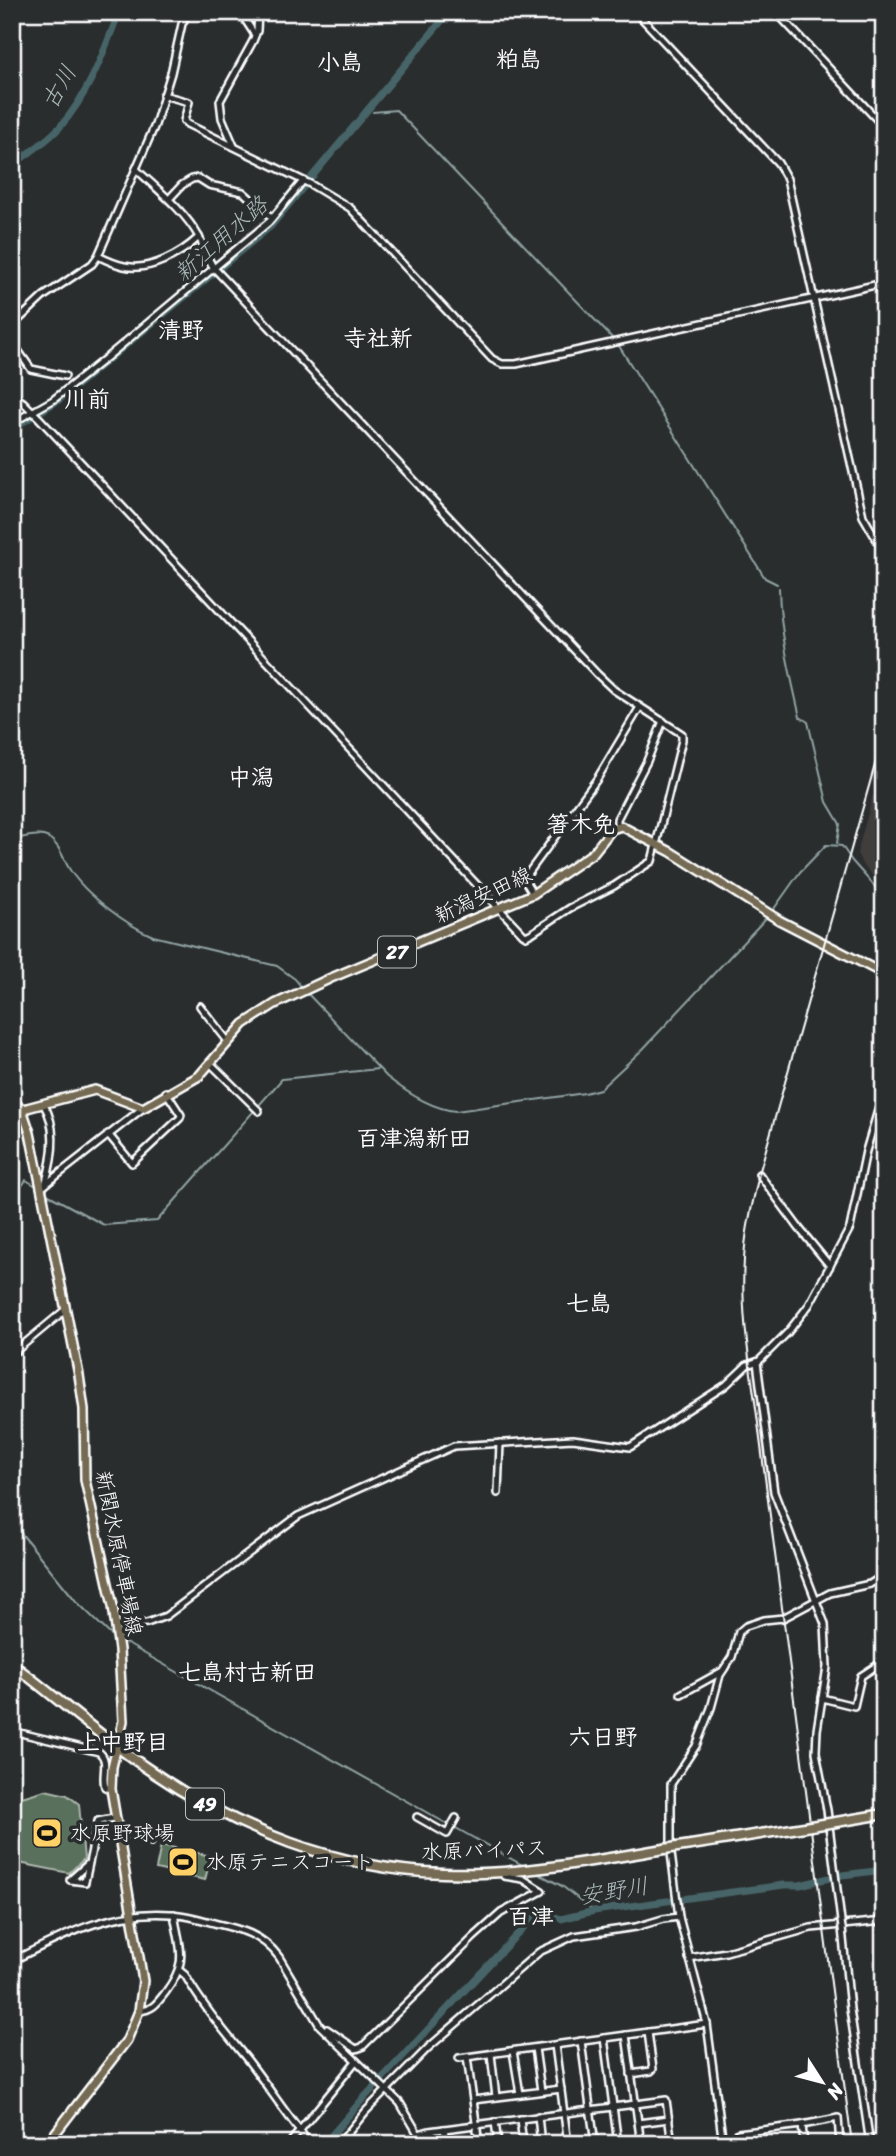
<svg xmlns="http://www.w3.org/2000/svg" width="896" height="2156" font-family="Sriracha,'Klee One',sans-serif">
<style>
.built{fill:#403c3c}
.green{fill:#596f5b;stroke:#acb7ad;stroke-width:2}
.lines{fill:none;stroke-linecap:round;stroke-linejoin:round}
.stream{stroke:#91a3a4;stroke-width:2}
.river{stroke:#476567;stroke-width:7}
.minor-casing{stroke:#fff;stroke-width:10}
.major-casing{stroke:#fff;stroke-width:12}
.highway-casing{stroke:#fff;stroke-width:13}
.minor{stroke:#2a2d2e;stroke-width:5}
.major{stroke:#756b52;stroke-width:7}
.highway{stroke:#756b52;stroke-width:8}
.rail{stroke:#fff;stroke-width:2}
.minor-bridge-casing{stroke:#fff;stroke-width:10;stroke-linecap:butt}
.highway-bridge-casing{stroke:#fff;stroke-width:13;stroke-linecap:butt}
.minor-bridge{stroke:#2a2d2e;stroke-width:5}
.highway-bridge{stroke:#756b52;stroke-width:8}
.labels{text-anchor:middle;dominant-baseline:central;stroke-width:7;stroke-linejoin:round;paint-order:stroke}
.shield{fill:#2a2d2e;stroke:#bfc0c0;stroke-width:2}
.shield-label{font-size:19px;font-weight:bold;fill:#fff}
.street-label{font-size:21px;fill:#fff;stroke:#2a2d2e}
.poi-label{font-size:21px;fill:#fff;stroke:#2a2d2e;text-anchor:start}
.neighbourhood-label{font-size:23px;font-weight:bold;fill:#fff;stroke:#2a2d2e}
.water-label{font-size:23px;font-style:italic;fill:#acbabb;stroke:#2a2d2e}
</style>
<rect width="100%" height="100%" fill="#2a2d2e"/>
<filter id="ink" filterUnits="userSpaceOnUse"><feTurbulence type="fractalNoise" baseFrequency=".0143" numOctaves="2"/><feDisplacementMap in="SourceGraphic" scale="14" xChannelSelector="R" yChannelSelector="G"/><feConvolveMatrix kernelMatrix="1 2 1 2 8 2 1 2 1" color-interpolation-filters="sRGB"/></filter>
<g filter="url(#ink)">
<polygon class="built" points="873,795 884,802 884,888 862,864 857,853"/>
<g class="green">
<polygon points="45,1790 67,1795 79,1804 84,1859 69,1873 14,1862 12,1859 12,1806 22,1797"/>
<polygon points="161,1845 211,1856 205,1880 156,1869"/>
</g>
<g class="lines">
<g class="stream">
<polyline points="373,112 396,110 613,339"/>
<polyline points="619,346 765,578 777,584"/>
<path d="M779,588C780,632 790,674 800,717L808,722L827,802L840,824L837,843"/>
<path d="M12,839C25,838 37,832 49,838C60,845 63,859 70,870C85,894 128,926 153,936L277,966L295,979L303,989"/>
<polyline points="771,913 800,872 826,845 842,846 852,861 884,897"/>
<path d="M307,993L387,1077C406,1092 432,1109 456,1111L585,1093L600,1089L643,1049L767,917"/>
<polyline points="45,1193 104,1225 157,1221 282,1079 378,1069"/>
<polyline points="12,1200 26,1180 36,1186"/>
<polyline points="12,1522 76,1601 113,1637"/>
<polyline points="122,1641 449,1825"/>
<polyline points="454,1827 526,1867"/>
<polyline points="537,1873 562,1886 594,1911"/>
</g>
<g class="river">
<path d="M12,166C28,153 45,143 59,128C88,96 104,52 119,12"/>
<polyline points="12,429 59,400 271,226 449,12"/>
<polyline points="324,2144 361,2101 539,1911 561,1919 594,1911 784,1885 800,1885 842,1875 884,1870"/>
</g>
<g class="minor-casing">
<g id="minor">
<polyline points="240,12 255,35"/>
<polyline points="636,12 778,163 787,179 863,516 884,552"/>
<polyline points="776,12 884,127"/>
<polyline points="163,95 189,102 184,121 187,124 310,184 350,208 492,359 502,364 516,364 884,283"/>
<polyline points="234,146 222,118 220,101 253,41 257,31 258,12"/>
<polyline points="169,199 182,185 192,179 198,178 209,185 243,192 272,218"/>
<path d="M98,256C106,260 115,264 124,266C149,272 181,254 199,237"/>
<polyline points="12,326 44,296 92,264 98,256 155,125 171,73 182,24 188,12"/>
<polyline points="12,342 31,369 65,376"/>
<path d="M12,395L23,402L39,418L523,934L526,936L532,933L570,908L614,886L652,861L682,740V734L614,690L597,674L213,267C207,257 204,247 199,237C184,210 158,190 136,169"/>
<polyline points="12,423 53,400 106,358 269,222 303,181"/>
<polyline points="617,826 617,819 647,761 663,721"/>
<polyline points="533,894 524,879 597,779 640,707"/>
<polyline points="200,1006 227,1040"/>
<polyline points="210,1063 259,1111"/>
<path d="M44,1105C58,1128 53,1159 45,1185"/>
<polyline points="108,1134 132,1163 180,1118 181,1115 166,1092"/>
<polyline points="759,1174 799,1228 830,1266"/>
<polyline points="41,1188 143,1108"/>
<polyline points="12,1354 65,1310"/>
<polyline points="757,1362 774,1492 825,1624 827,1667 817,1730 816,1752 827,1810 841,1921"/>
<polyline points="498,1493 500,1443"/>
<polyline points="116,1626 147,1623 166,1616 298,1516 454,1446 573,1439 630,1447 726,1385 747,1365 759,1361 788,1332 809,1305 850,1228 866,1151 884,1090"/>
<polyline points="681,1694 721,1672"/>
<polyline points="822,1698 854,1706 861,1676 884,1661"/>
<path d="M12,1731L99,1752C110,1761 101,1775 105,1787L111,1789"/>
<polyline points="417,1817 447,1834 456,1818"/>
<polyline points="119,1837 129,1834 151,1839 151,1842"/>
<polyline points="89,1863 70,1880 85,1882 98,1821 114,1818"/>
<polyline points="842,1928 850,2009 870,2144"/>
<polyline points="689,1958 726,1952 811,1928 884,1921"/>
<path d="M12,1961C64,1935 111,1909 171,1914C185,1915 200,1919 214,1923C240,1929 262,1934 279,1957L320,2026L400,2103L424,2144"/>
<path d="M180,1971L185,1975C202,2005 224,2031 246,2058C268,2086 287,2116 310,2144"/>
<path d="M139,2011C153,2010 157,2003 165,1993C189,1961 180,1950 174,1914"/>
<polyline points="327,2029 356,2049 362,2047 474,1937 501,1913 542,1891 523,1879 504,1876"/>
<polyline points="626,2035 641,2144"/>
<polyline points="604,2038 618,2144"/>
<polyline points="581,2041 595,2144"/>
<polyline points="555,2045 568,2144"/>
<polyline points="535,2048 541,2091"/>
<polyline points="513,2051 520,2094"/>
<polyline points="491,2054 496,2097"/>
<polyline points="467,2057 479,2144"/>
<polyline points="459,2058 707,2024"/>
<polyline points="631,2074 651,2071 653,2069 648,2032"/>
<polyline points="473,2100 561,2089"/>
<polyline points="538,2116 541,2144"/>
<polyline points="520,2119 523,2144"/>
<polyline points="495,2122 498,2144"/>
<polyline points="638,2123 669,2119"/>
<polyline points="802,2125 804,2144"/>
<polyline points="444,2129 447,2144"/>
<polyline points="419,2134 429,2131 666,2100 672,2144"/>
<polyline points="289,2144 356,2061"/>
<polyline points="339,2144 366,2111 428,2048 539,1952 574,1936 636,1927 663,1919 679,1917"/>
<polyline points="723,2144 707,2024 679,1917 671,1853 671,1784 696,1746 711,1708 720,1675 732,1657 739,1632 746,1626 764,1620 783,1618 830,1593 870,1584 884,1575"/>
<polyline points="739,2144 738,2133 802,2125 838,2118 840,2144"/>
</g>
</g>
<g class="major-casing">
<g id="major">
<polyline points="12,1101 22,1109 27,1108 95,1090 143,1108 199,1076 244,1024 275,1004 331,978 533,894 593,853 612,829 621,826 671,852 779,920 884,974"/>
<polyline points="22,1109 30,1133 79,1375 84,1409 85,1480 113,1606 119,1650 123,1721 112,1767 111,1789 143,1981 139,2011 127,2040 47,2144"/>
</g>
</g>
<g class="highway-casing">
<g id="highway">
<path d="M12,1664C59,1699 103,1739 151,1771C236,1829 339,1870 443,1873C517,1876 591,1861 664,1849"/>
<polyline points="836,1822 884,1814"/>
<polyline points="691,1845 792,1829"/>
</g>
</g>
<use href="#minor" class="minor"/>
<use href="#major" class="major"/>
<use href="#highway" class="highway"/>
<path class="rail" d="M852,2144L760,1439C753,1380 740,1320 744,1260C745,1231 753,1203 759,1174L884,733"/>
<g class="minor-bridge-casing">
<polyline id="minor-bridge" points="841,1921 842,1928"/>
</g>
<g class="highway-bridge-casing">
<g id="highway-bridge">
<polyline points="792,1829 836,1822"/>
<polyline points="664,1849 691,1845"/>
</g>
</g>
<use href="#minor-bridge" class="minor-bridge"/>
<use href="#highway-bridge" class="highway-bridge"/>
</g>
</g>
<defs>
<g id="stadium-square" transform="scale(1.575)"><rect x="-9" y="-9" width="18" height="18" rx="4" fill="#ffd166" stroke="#2a2d2e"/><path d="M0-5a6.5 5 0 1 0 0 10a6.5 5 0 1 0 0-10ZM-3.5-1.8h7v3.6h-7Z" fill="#111"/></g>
</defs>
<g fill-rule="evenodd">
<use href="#stadium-square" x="47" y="1833"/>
<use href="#stadium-square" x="183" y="1862"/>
</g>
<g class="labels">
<g class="shield">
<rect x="378" y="936.5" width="38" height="31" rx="5"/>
<rect x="186" y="1788.5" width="38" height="31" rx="5"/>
</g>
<g class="shield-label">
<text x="397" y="952">27</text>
<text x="205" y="1804">49</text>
</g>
<g class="street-label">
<text transform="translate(483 895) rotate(-25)">新潟安田線</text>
<text transform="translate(119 1553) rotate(79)">新関水原停車場線</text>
<text transform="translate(484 1850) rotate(-2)">水原バイパス</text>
</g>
<g class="poi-label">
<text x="70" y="1833">水原野球場</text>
<text x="206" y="1862">水原テニスコート</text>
</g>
<g class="neighbourhood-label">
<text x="519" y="59">粕島</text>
<text x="340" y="62">小島</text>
<text x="181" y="330">清野</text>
<text x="378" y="338">寺社新</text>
<text x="87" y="399">川前</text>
<text x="251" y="777">中潟</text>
<text x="581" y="824">箸木免</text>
<text x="414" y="1138">百津潟新田</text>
<text x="589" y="1303">七島</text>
<text x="247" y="1672">七島村古新田</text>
<text x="603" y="1737">六日野</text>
<text x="123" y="1742">上中野目</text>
<text x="531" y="1916">百津</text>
</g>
<g class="water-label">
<text transform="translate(59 87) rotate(-60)">古川</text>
<text transform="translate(221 239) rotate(-41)">新江用水路</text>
<text transform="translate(614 1891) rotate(-9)">安野川</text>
</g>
</g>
<rect width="896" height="2156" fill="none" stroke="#2a2d2e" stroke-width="42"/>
<rect x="21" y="21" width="854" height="2114" fill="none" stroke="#fff" stroke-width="2.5" filter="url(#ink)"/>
<g transform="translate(822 2082) rotate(126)" stroke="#2a2d2e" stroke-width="5" paint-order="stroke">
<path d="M0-5L12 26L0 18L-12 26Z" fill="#ffffff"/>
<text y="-10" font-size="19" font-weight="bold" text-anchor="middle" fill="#ffffff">N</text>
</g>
</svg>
